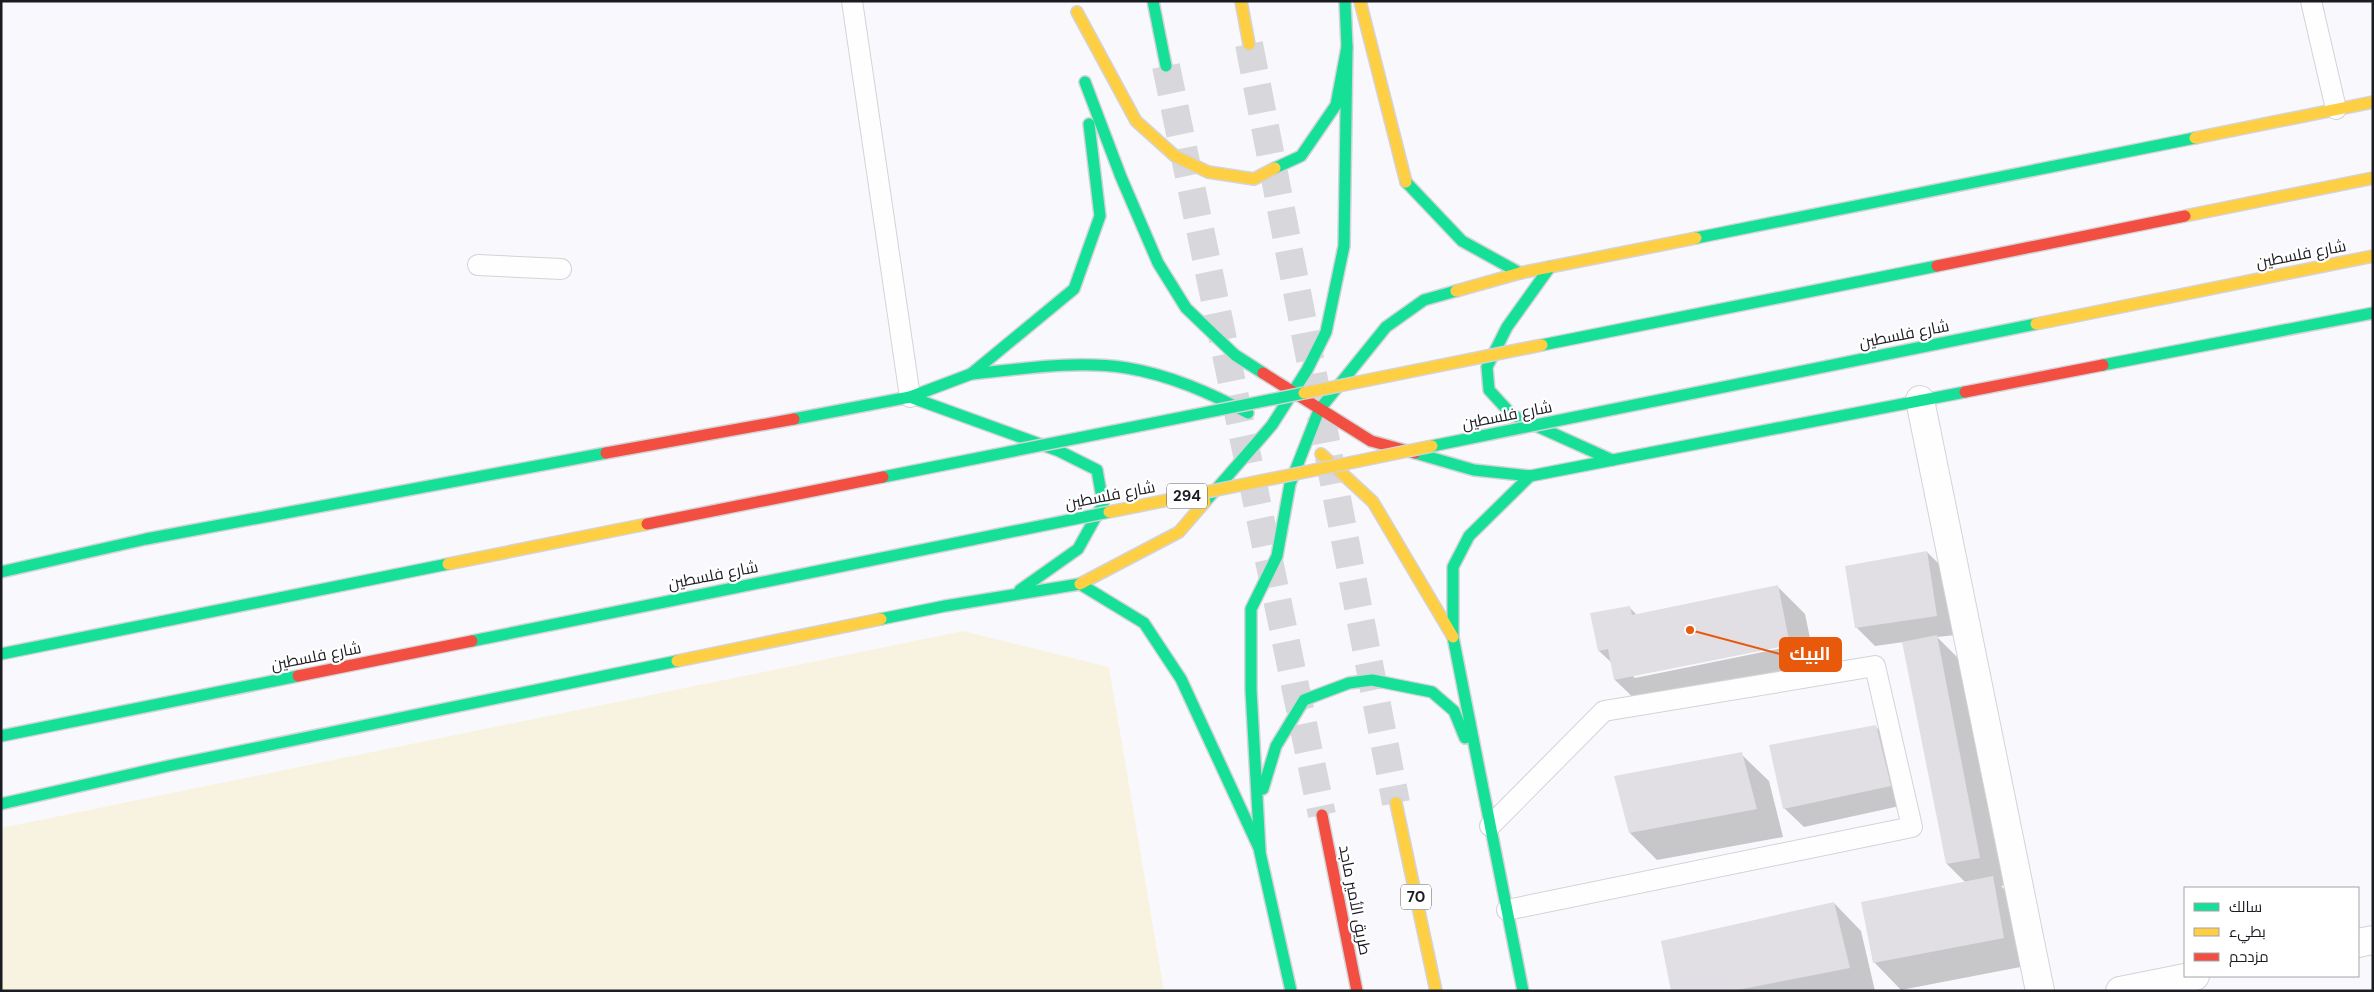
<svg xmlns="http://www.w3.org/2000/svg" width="2374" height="992" font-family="'DM Sans',Cairo,sans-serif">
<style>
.sand{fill:#f8f3e0}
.shadow{fill:#0003;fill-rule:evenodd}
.building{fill:#e2dfe4}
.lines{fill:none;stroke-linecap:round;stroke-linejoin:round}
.highway-tunnel{stroke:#d8d8dc;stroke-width:28;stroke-dasharray:28 14;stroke-linecap:butt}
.lane-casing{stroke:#d3d3d8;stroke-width:22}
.street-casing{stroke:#d3d3d8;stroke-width:30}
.fast-casing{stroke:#d3d3d8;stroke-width:14}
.slow-casing{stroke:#d3d3d8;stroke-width:14}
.jam-casing{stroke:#d3d3d8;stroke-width:14}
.lane{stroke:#fefeff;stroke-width:20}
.street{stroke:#fefeff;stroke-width:28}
.fast{stroke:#16e098;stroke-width:11}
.slow{stroke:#ffcf43;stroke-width:11}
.jam{stroke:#f24e42;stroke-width:11}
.fast-bridge-casing{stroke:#d3d3d8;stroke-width:14;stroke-linecap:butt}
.slow-bridge-casing{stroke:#d3d3d8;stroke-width:14;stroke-linecap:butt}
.jam-bridge-casing{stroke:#d3d3d8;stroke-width:14;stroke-linecap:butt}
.fast-bridge{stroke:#16e098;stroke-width:11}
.slow-bridge{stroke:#ffcf43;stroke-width:11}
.jam-bridge{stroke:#f24e42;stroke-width:11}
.labels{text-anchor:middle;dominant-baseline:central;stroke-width:4.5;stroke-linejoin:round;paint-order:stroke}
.shield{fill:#fff;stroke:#5f5f64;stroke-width:1}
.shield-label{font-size:15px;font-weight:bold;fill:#1b1b22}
.street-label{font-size:16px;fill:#1b1b22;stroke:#fff}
.leader{fill:none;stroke:#e8590c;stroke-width:2}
.callout-dot{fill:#e8590c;stroke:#fff;stroke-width:2}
.callout{fill:#e8590c;stroke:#e8590c;stroke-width:2}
.callout-label{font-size:18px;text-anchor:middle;font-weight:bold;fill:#fff}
</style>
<rect width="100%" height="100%" fill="#f9f9fd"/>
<polygon class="sand" points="963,631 1109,667 1164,991 1,991 1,828"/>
<g class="shadow">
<polygon points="1927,552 1946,571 1955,635 1937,637 1964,664 2006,885 2001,886 2020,905 2031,965 1901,990 1874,962 1966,883 1947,864 1904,642 1875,646 1856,627"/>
<path d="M1777,586L1805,614L1817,672L1643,707L1615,680L1612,663L1599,651L1629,607L1637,615ZM1796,643L1797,645L1635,678L1632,675Z"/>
<polygon points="1876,727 1895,746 1909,804 1804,827 1784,808"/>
<polygon points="1741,754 1769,781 1783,837 1657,860 1630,833"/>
<polygon points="1834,903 1861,931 1875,991 1673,991"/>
</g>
<g class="building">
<polygon points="1927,551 1937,616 1855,628 1845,566"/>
<polygon points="1778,585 1790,645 1614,680 1608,649 1598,651 1590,613 1630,606 1632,615"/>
<polygon points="1937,635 1980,858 1946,864 1902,642"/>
<polygon points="1876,725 1891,786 1783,809 1769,745"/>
<polygon points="1742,752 1757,809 1629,833 1614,776"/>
<polygon points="1993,876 2004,938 1873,963 1861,902"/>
<polygon points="1834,902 1850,968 1732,991 1671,991 1661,941"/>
</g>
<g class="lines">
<g class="highway-tunnel">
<polyline points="1249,44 1396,803"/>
<polyline points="1166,66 1322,815"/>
</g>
<g class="lane-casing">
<g id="lane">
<polyline points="852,1 910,397"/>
<polyline points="2311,1 2336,109"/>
<polyline points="478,265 561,269"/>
<polyline points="1490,826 1604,711 1875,666 1912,827 1507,910"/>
</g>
</g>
<g class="street-casing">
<g id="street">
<polyline points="1920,400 2040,991"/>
<polyline points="2358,943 2373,940"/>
<polyline points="2120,991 2195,976"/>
</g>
</g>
<g class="fast-casing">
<g id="fast">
<polyline points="1153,1 1166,66"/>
<polyline points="1085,82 1121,177 1158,263 1186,308 1235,355 1263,373"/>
<polyline points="1275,168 1301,156 1336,105 1347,47 1345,1"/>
<polyline points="1406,182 1462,241 1520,273"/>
<polyline points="1696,238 2195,138"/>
<polyline points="1550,267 1507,327 1487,367 1489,390 1512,415 1612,460"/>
<polyline points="2103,365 2373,313"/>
<path d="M971,374C1022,369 1076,360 1127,368C1170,375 1210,393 1248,413"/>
<polyline points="971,374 1074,289 1100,216 1089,124"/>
<polyline points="910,397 1059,451 1097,470 1103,504 1078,549 1020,590"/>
<polyline points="794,419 910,397 971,374"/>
<polyline points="1415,453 1474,470 1530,476"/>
<polyline points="1530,476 1965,392"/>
<polyline points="1205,502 1272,425 1307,370 1326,332 1344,246 1347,47"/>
<polyline points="1,572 146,539 606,453"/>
<polyline points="1080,584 1144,623 1181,679 1259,848 1291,991"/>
<polyline points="881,619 945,606 1080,584"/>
<polyline points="1263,789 1276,746 1304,700 1349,683 1372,680 1432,692 1454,711 1465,738"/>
<polyline points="1,804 168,766 677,661"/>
<polyline points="1260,850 1251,690 1251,609 1277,556 1290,484 1319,410 1386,327 1424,300 1456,291"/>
<polyline points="1523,991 1453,637 1453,567 1469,536 1530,476"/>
</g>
</g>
<g class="slow-casing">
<g id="slow">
<polyline points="1241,1 1249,44"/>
<polyline points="1360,1 1406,182"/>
<polyline points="1077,12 1136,121 1175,156 1208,172 1254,179 1275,168"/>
<polyline points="2195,138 2373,102"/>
<polyline points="1520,273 1696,238"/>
<polyline points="1456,291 1520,273"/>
<polyline points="1321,454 1373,502 1453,637"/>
<polyline points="1080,584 1179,532 1205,502"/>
<polyline points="677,661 881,619"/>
<polyline points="1396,803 1436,991"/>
</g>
</g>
<g class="jam-casing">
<g id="jam">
<polyline points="1263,373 1371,441 1415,453"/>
<polyline points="1965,392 2103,365"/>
<polyline points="606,453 794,419"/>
<polyline points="1322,815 1357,991"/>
</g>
</g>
<use href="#lane" class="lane"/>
<use href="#street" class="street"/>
<use href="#fast" class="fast"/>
<use href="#slow" class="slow"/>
<use href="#jam" class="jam"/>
<g class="fast-bridge-casing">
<g id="fast-bridge">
<polyline points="1542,345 1937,266"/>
<polyline points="1432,446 2036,324"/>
<polyline points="883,477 1304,393"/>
<polyline points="472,641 1109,512"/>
<polyline points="1,654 448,564"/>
<polyline points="1,736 298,676"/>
</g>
</g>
<g class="slow-bridge-casing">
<g id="slow-bridge">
<polyline points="2185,216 2373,178"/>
<polyline points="2036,324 2373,256"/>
<polyline points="1304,393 1542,345"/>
<polyline points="1109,512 1432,446"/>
<polyline points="448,564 647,524"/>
</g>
</g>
<g class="jam-bridge-casing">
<g id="jam-bridge">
<polyline points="1937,266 2185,216"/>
<polyline points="647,524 883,477"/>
<polyline points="298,676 472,641"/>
</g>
</g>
<use href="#fast-bridge" class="fast-bridge"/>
<use href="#slow-bridge" class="slow-bridge"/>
<use href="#jam-bridge" class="jam-bridge"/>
</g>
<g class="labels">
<g class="shield">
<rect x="1167" y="483.5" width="40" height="25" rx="4"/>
<rect x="1401" y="884.5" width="30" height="25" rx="4"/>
</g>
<g class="shield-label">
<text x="1187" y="496">294</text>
<text x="1416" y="897">70</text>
</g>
<g class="street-label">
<text transform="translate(2301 254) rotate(-11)">شارع فلسطين</text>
<text transform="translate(1904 334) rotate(-11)">شارع فلسطين</text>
<text transform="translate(1507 415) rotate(-11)">شارع فلسطين</text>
<text transform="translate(1110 495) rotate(-11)">شارع فلسطين</text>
<text transform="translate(713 575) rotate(-11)">شارع فلسطين</text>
<text transform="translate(316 656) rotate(-11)">شارع فلسطين</text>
<text transform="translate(1355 900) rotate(79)">طريق الأمير ماجد</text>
</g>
</g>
<path class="leader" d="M1690 630L1780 654"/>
<circle class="callout-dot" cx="1690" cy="630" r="5"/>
<rect class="callout" x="1780" y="638" width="61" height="33" rx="5"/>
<g class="callout-label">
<text x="1810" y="660">البيك</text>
</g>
<rect width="2374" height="992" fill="none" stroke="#1b1b22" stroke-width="5"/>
<rect x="2184" y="887" width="175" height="90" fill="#ffffff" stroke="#a4a4a7"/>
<rect x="2194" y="903" width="25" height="8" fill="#16e098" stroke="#a4a4a7"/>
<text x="2229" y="912" font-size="15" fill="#1b1b22">سالك</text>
<rect x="2194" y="928" width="25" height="8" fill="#ffcf43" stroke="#a4a4a7"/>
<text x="2229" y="937" font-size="15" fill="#1b1b22">بطيء</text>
<rect x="2194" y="953" width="25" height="8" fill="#f24e42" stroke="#a4a4a7"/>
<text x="2229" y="962" font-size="15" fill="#1b1b22">مزدحم</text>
</svg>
